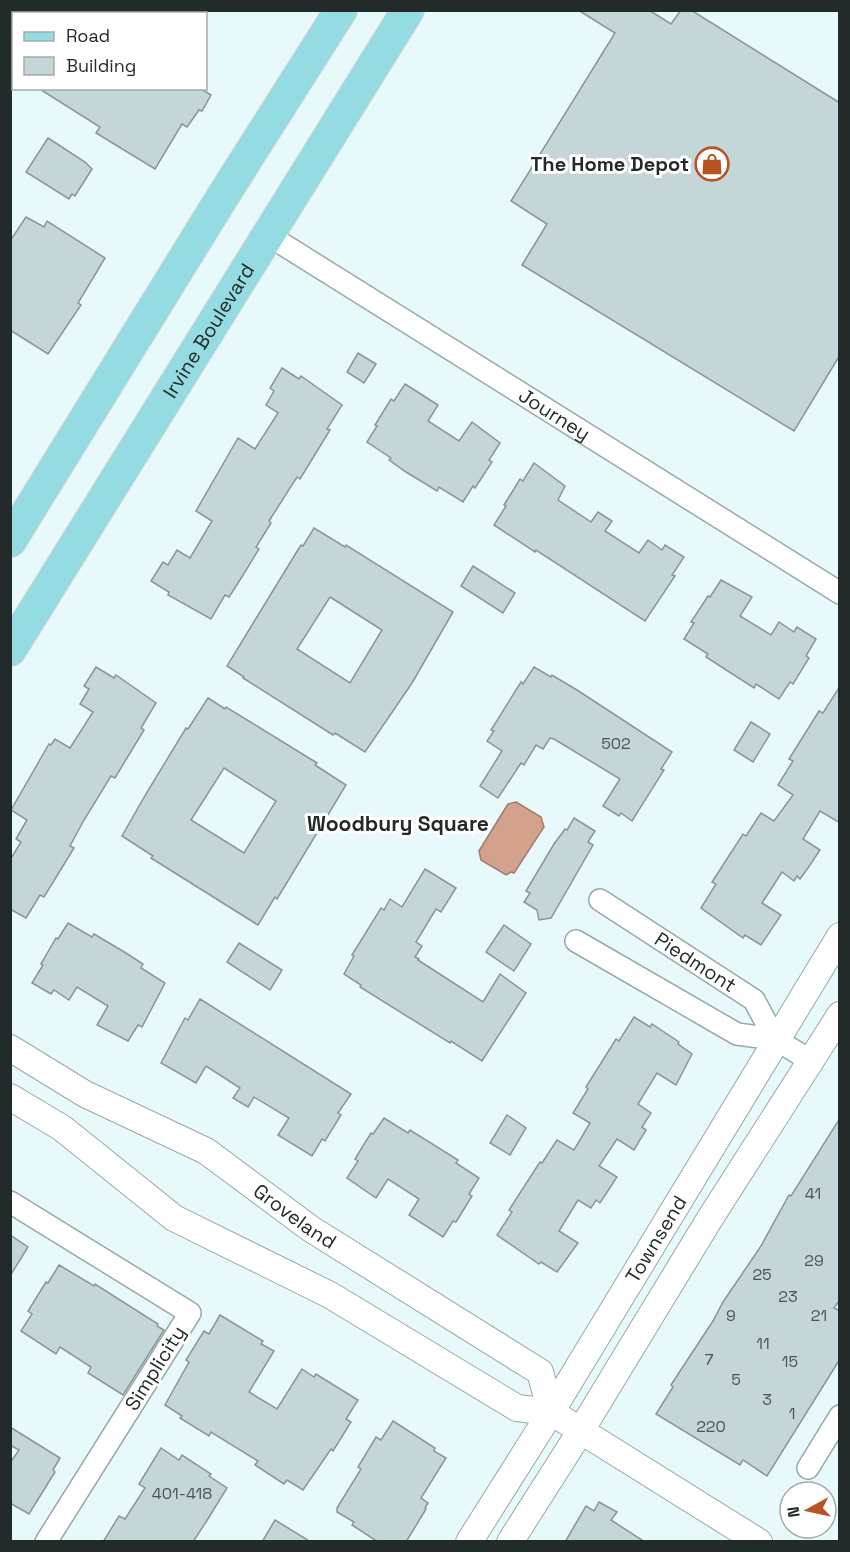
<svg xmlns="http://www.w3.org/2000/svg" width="850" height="1552" font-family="'Space Grotesk',sans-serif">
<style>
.water{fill:#d4a18c;stroke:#9f7d6f;stroke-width:1.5}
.building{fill:#c5d6d8;stroke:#879798;stroke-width:1.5;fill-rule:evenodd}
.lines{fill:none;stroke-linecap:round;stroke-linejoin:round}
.minor-casing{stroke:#98a9aa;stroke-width:24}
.tertiary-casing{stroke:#98a9aa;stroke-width:28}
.primary-casing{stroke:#d3d4d4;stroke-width:34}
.minor{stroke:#fff;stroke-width:21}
.tertiary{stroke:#fff;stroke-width:26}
.primary{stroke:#94dce1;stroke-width:32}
.labels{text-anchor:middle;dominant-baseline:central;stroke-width:6;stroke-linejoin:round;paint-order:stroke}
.number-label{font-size:16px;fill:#4c5556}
.poi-label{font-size:20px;font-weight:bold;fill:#232a2a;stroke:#fff;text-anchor:end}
.street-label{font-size:20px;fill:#232a2a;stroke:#fff}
.neighbourhood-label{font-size:21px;font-weight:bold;fill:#232a2a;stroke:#fff}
</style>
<rect width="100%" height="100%" fill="#e7f9fa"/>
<polygon class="water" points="516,802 541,817 544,827 514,873 511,872 506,875 481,860 479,851 508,804"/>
<g class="building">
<polygon points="578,10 649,10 671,24 681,10 691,10 840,103 840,355 794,431 522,265 547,224 511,201 615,33"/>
<polygon points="38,88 200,88 211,95 202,111 199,110 187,127 182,124 155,169 96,133 100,127"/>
<polygon points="48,138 85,162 92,169 75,196 72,194 69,199 26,172"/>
<polygon points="26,217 44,227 47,221 105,258 78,303 81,305 48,354 10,330 10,241"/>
<polygon points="358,353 376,364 364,383 347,372"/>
<polygon points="282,368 299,379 301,376 342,405 327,429 330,430 319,448 300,479 297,477 269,521 271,523 256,547 259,549 240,580 229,597 225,595 211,619 168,595 169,592 151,581 163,562 168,565 177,550 190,558 212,521 196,511 238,438 255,449 278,413 266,405 274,391 270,388"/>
<polygon points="405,384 438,405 428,421 459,441 472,422 500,443 489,460 492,462 475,488 473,486 463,502 439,487 437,491 406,472 389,460 391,458 367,442 377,426 375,425 391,399 394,401"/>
<polygon points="534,463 565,486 558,500 591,522 598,512 612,521 605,531 639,553 648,540 662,550 665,545 684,557 672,575 675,576 645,621 536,550 535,552 494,525 506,506 504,505 520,479 523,481"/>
<path d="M314,528L345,547L346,545L453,612L412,683L365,752L335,733L333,735L243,678L244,677L227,666L296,553L301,545L303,546ZM330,597L382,630L350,683L297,649Z"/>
<polygon points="473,566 515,593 503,613 461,586"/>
<polygon points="721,580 752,597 740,616 771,635 779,622 794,632 797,627 816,639 806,656 809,658 793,684 790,682 779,699 756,684 754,688 706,657 708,654 684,639 694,623 691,622 708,596 710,597"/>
<polygon points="96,667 114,678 116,675 156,703 141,728 144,730 130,753 115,778 111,776 84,820 70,846 74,848 44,897 40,895 26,918 10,909 10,860 21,842 16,839 27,820 11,810 49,744 51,745 55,739 70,748 93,712 80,704 89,689 84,686"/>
<polygon points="534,667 551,677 552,675 577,690 672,752 661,769 664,770 632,821 621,813 619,816 603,806 620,779 554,739 550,738 543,749 536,745 524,765 521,763 498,798 480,786 502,751 487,741 494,731 491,730 521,682 523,684"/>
<polygon points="840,686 840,823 820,811 803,839 820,850 808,868 800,879 797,876 794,881 782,872 762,903 781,915 761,945 745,935 743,938 701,908 716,884 712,882 743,834 746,836 761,813 774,821 793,795 778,785 793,761 789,759 819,711 823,713"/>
<path d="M208,698L225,709L226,707L317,763L315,765L346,785L277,899L275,897L258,925L151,858L153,856L122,836L146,794L186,728L188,729ZM224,768L276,801L244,853L191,820Z"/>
<polygon points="751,722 770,734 753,762 734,750"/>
<polygon points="574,818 595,831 588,842 593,845 551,918 539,920 537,910 524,902 530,893 526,891 554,844 565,829 567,830"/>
<polygon points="425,869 456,888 441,912 436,909 416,942 422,946 415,957 419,959 418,960 483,1002 500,974 526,993 482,1061 451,1041 450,1043 360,987 361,985 344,974 354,956 352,955 381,908 384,910 390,899 402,907"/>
<polygon points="68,923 92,937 94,934 126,953 143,964 141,968 165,983 142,1027 138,1025 128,1041 97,1025 108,1006 77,987 69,1000 54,990 51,994 32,983 43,965 41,964 56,938 58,939"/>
<polygon points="504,925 531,944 514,971 486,952"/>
<polygon points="239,943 282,970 270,990 227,962"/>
<polygon points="200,999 351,1094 338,1113 341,1115 325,1141 322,1139 312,1156 278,1135 289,1118 254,1097 248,1107 233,1098 240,1088 206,1066 196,1083 161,1063 185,1018 188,1020"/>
<polygon points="634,1017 650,1027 652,1024 679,1042 678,1044 692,1054 676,1085 657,1073 638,1104 651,1113 642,1127 646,1130 634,1150 617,1139 599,1166 617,1177 600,1203 596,1200 591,1208 578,1200 559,1231 578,1243 557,1272 541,1262 539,1264 497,1235 512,1212 509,1210 529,1179 540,1162 542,1163 557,1140 574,1150 590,1123 573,1113 588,1089 586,1087 616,1039 619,1041"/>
<polygon points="507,1115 526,1128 510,1155 490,1143"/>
<polygon points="384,1118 408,1133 410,1130 458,1160 456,1163 479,1178 469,1194 472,1196 456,1222 453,1221 443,1237 409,1215 419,1199 388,1179 376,1198 347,1178 358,1161 355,1159 371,1133 373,1134"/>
<polygon points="840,1118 840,1300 834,1308 840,1311 840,1359 767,1476 743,1460 740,1465 656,1414 673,1387 671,1385 686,1362 713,1321 723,1302 761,1246 789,1195 791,1196"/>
<polygon points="10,1235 28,1247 10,1276"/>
<polygon points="59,1265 94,1286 95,1284 158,1324 157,1326 164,1330 123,1395 88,1373 91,1367 60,1347 56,1354 21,1331 32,1314 28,1311 46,1282 48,1283"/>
<polygon points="220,1315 263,1341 261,1344 274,1351 249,1392 277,1409 302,1369 314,1377 316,1374 358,1400 346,1419 351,1422 333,1451 331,1449 303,1490 287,1480 284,1484 255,1465 258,1461 211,1432 209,1436 180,1418 182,1416 165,1405 189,1362 186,1360 204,1331 209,1334"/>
<polygon points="393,1421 435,1448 434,1451 446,1458 421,1498 428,1503 425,1508 426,1509 406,1542 378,1542 352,1525 354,1522 337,1512 337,1508 361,1469 358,1467 376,1437 381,1440"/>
<polygon points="10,1427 60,1458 53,1470 55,1472 29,1514 10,1503 10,1463 19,1450 10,1445"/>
<polygon points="161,1448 179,1460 182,1455 211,1474 209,1476 227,1488 206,1522 193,1542 103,1542 119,1516 125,1519 145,1488 139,1484"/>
<polygon points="599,1502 617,1512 611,1520 645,1542 565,1542 586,1506 594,1511"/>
<polygon points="275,1520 311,1542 262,1542"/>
</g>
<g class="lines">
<g class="minor-casing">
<g id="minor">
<path id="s1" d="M268,235L840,593"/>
<path id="s2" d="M600,900L754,1000L775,1039"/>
<polyline points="576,941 737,1034 775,1039 811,1061"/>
<polyline points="10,1202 190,1313 46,1542"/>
<polyline points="808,1468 840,1416"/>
</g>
</g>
<g class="tertiary-casing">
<g id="tertiary">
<path id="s3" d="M10,1048L85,1094L206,1151L311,1229L540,1372L551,1412"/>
<polyline points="10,1097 62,1128 174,1218 330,1295 517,1408 551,1412 759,1542"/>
<path id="s4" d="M469,1542L551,1412L840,936"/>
<polyline points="510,1542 580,1432 709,1220 840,1015"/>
</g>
</g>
<g class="primary-casing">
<g id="primary">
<polyline points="10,541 223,196 341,10"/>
<path id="s5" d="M10,650L408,10"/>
</g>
</g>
<use href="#minor" class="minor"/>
<use href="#tertiary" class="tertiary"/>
<use href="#primary" class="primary"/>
</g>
<defs>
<g id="shop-ring" transform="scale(1.725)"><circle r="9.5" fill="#fff" stroke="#b85322" stroke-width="1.5"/><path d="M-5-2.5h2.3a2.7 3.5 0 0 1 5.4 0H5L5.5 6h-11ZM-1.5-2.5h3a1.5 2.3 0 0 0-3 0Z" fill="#b85322"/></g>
</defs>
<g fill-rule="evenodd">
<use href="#shop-ring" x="712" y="164"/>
</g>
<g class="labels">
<g class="number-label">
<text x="616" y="743">502</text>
<text x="813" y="1193">41</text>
<text x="814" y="1260">29</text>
<text x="762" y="1274">25</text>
<text x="788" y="1296">23</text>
<text x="731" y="1315">9</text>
<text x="819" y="1315">21</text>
<text x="763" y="1343">11</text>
<text x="709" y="1359">7</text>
<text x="790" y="1361">15</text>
<text x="736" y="1379">5</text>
<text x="767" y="1399">3</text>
<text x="792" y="1413">1</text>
<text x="711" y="1426">220</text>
<text x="182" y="1493">401-418</text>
</g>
<g class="poi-label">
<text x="689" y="164">The Home Depot</text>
</g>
<g class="street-label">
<text stroke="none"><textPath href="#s5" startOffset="376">Irvine Boulevard</textPath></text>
<text stroke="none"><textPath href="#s1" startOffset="338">Journey</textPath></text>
<text stroke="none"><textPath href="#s2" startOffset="114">Piedmont</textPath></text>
<text stroke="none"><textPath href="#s3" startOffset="332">Groveland</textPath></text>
<text stroke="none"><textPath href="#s4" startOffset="356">Townsend</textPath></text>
<text transform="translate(155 1368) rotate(-58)">Simplicity</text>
</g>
<g class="neighbourhood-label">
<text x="398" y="823">Woodbury Square</text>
</g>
</g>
<rect width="850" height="1552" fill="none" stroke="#232a2a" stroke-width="24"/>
<rect x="12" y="12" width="195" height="78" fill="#ffffff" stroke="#a7aaaa" stroke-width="1.5"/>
<rect x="24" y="32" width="30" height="9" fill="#94dce1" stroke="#a7aaaa" stroke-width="1.5"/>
<text x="66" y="42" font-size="18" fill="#232a2a">Road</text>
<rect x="24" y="57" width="30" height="18" fill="#c5d6d8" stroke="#a7aaaa" stroke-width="1.5"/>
<text x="66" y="72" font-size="18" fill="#232a2a">Building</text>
<g transform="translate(808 1510) rotate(262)"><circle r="28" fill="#ffffff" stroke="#a7aaaa" stroke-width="1.5"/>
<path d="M0-4.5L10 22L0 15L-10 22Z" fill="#b85322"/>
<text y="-9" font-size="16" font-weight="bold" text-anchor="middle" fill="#232a2a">N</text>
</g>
</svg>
